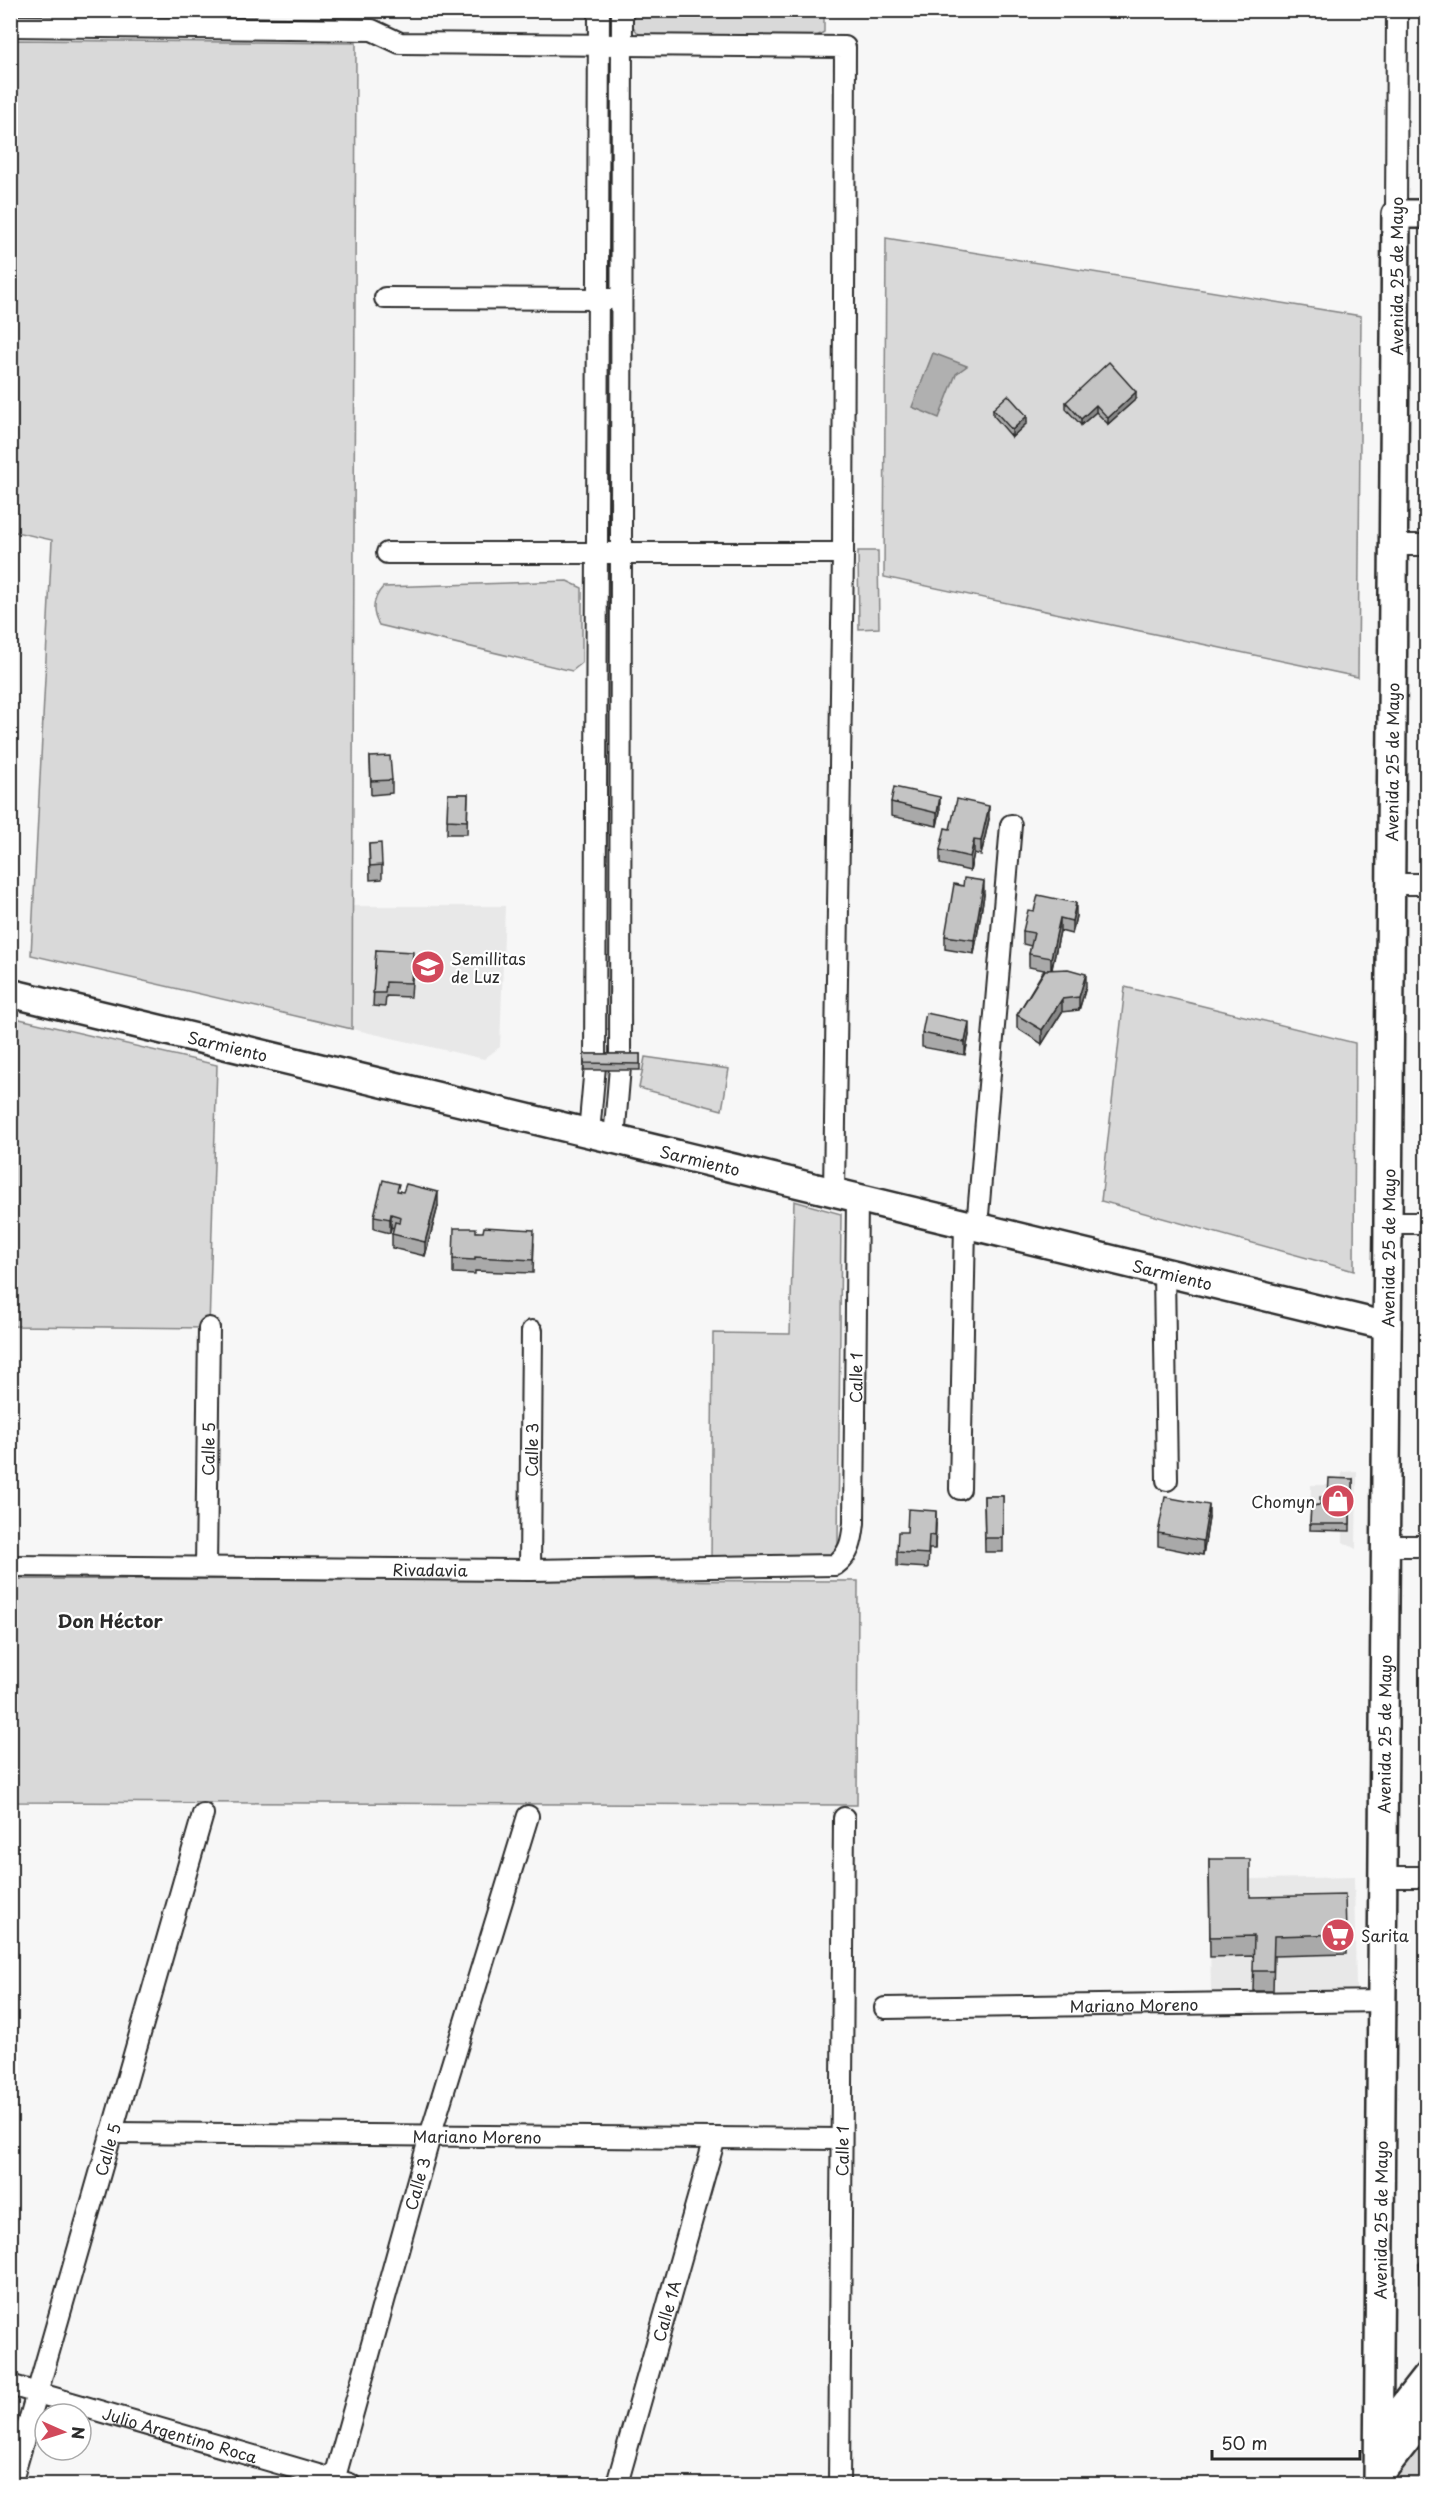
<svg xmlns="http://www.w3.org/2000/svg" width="1437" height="2495" font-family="'Playpen Sans',sans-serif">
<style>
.built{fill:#e8e8e8}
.green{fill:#d9d9d9;stroke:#828282;stroke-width:1.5}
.water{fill:#b0b0b0;stroke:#7b7b7b;stroke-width:1.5}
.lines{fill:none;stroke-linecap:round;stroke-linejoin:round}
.street-casing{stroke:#2b2b2b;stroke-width:24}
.secondary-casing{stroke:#2b2b2b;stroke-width:32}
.street{stroke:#fff;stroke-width:20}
.secondary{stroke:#fff;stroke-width:27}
.wall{fill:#a9a9a9;stroke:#2b2b2b;stroke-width:1.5}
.shaded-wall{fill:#898989;stroke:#2b2b2b;stroke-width:1.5}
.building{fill:#c4c4c4;stroke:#2b2b2b;stroke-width:1.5}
.labels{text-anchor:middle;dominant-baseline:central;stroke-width:4.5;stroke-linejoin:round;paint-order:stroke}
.street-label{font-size:16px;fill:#2b2b2b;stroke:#fff}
.poi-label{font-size:16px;fill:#2b2b2b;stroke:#fff;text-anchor:start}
.neighbourhood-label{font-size:18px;font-weight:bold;fill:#2b2b2b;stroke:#fff}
</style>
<rect width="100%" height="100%" fill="#f7f7f7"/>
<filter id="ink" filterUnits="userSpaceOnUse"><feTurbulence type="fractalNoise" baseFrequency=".0167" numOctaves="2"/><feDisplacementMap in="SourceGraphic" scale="12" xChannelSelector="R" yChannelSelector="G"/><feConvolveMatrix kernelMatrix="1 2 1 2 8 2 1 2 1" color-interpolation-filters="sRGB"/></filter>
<g filter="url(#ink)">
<g class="built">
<polygon points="353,906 505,906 500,1047 484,1059 352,1029"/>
<polygon points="1357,1471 1356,1549 1343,1542 1343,1531 1310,1530 1311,1485 1341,1485 1342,1472"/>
<polygon points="1354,1877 1356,1989 1211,1992 1209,1880"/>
</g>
<g class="green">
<polygon points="631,11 824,11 824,32 810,40 640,36 631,24"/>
<polygon points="11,40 356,43 352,1029 31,955 52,540 11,531"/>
<polygon points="608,79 612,79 613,263 608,263"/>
<polygon points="886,238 1361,316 1358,677 884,577"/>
<polygon points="608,333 614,333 613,519 607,519"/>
<polygon points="858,551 878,551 879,628 859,629"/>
<path d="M567,581L582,588V663L572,671L379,625C371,611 372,599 383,587Z"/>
<polygon points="607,581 612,581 610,1029 605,1029"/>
<polygon points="1125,987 1355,1043 1354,1271 1101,1201"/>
<polygon points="11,1017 217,1065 209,1328 11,1326"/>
<polygon points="645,1057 729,1069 722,1110 639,1088"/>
<polygon points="794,1201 841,1214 838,1544 831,1557 711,1563 713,1333 790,1334"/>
<polygon points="11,1579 858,1581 857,1805 11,1802"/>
<polygon points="1426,2415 1426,2484 1378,2484"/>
</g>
<polygon class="water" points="933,353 967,366 956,374 939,418 912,407"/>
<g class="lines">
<g class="street-casing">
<g id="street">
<polyline points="10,26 372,30 400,43 845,47 843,553 834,1192"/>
<polyline points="1396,214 1397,10"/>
<polyline points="385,298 611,299"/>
<polyline points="1393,545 1426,545"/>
<polyline points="387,553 843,553"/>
<polyline points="1391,884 1426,884"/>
<polyline points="589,1133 595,1066 599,10"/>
<polyline points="614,1139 620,1067 622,10"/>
<polyline points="1388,1223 1426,1223"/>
<polyline points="977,1227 1011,825"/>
<polyline points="1164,1272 1167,1480"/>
<polyline points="960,1489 965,1224"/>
<polyline points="1386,1546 1426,1546"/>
<path id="s1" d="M10,1566L530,1570L835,1565C850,1554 852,1541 854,1523L857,1198"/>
<path id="s2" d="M206,1567L209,1328"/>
<path id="s3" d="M530,1570L532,1331"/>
<polyline points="1383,1877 1426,1877"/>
<path id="s4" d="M885,2008L1382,2001"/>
<path id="s5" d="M111,2133L841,2139"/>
<path id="s6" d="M10,2385L350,2484"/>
<path id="s7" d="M11,2484L203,1814"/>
<path id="s8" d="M333,2484L430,2136L528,1816"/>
<path id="s9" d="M617,2484L715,2138"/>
<path id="s10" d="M839,2484L844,1818"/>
</g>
</g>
<g class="secondary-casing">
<g id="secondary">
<path id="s11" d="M10,993L1387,1326"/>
<polyline points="1379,2437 1426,2377"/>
<polyline points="1379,2475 1426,2415"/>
<path id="s12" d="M1378,2484L1396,214H1426"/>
</g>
</g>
<use href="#street" class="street"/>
<use href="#secondary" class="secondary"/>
</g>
<g class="wall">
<polygon points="1136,399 1108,424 1096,412 1081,425 1066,409 1066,402"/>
<polygon points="993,409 1027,423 1012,437 993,415"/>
<polygon points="370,757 392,780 392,793 371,795"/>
<polygon points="448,794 468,794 467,834 447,834"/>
<polygon points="891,802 940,811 937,826 891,816"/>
<polygon points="989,819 981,855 974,853 970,871 940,864 940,850 950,829"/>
<polygon points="369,844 382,865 382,879 370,880"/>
<polygon points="984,895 974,954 945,949 945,936"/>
<polygon points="1034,911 1076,916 1072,934 1060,931 1052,969 1086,987 1079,1010 1062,1012 1042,1044 1017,1028 1017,1015 1044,970 1029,967 1029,954 1031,946 1023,944 1023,931"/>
<polygon points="376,950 413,965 411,997 386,996 385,1007 373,1006"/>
<polygon points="922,1033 969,1035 965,1055 922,1047"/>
<rect x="584" y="1054" width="56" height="16"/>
<polygon points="399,1191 438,1206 425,1256 392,1248 392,1234 394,1228 391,1227 390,1233 374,1229 374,1216"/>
<polygon points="476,1232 534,1243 533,1273 475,1271 475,1274 453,1273 453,1259"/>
<polygon points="1353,1479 1353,1497 1348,1497 1348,1506 1350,1506 1350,1531 1310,1530 1311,1506 1320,1505 1328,1498"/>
<polygon points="984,1496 1003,1496 1003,1552 985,1552"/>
<polygon points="1209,1518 1203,1555 1158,1546 1158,1533"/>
<polygon points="936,1524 935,1549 929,1549 928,1568 897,1566 897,1552 907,1532"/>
<polygon points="1209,1859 1250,1897 1346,1934 1346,1954 1274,1956 1273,1991 1253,1991 1254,1956 1210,1957"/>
<polygon points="1426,2254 1426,2290 1419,2284 1419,2264"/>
</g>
<g class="shaded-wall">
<polygon points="1136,392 1136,399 1108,424 1108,418"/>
<polygon points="1096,405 1096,412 1081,425 1081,419"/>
<polygon points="1027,416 1027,423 1012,437 1012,430"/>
<polygon points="940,797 940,811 937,826 937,813"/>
<polygon points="989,806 989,819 981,855 981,841"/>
<polygon points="974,840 974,853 970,871 970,857"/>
<polygon points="984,881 984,895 974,954 974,940"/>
<polygon points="1076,903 1076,916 1072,934 1072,921"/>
<polygon points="1060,918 1060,931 1051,972 1051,958"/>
<polygon points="1086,974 1086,987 1079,1010 1079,997"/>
<polygon points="1062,999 1062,1012 1042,1044 1042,1030"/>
<polygon points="969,1022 969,1035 965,1055 965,1042"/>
<polygon points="438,1192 438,1206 425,1256 425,1242"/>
<polygon points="391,1214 391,1227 390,1233 390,1219"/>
<polygon points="1209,1505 1209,1518 1203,1555 1203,1541"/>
<polygon points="936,1511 936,1524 935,1549 935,1536"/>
</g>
<g class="building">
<polygon points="1109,362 1136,392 1108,418 1096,405 1081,419 1066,402"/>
<polygon points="1008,395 1027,416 1012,430 993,409"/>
<polygon points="390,756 392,780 371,781 370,757"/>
<polygon points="894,787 940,797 937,813 891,802"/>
<polygon points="448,794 468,794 467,821 447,820"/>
<polygon points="957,799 989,806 981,841 974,840 970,857 940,850 945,828 950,829"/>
<polygon points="381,843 382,865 370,866 369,844"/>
<polygon points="964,878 984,881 974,940 945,936 954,884 963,886"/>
<polygon points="1038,895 1076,903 1072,921 1060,918 1051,958 1029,954 1034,933 1023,931 1028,910 1034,911"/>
<polygon points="376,950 413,952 411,983 386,982 385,993 373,993"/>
<polygon points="1068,969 1086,974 1079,997 1062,999 1042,1030 1017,1015 1045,970"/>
<polygon points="926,1013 969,1022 965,1042 922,1033"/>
<polygon points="584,1054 640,1054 640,1064 584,1063"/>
<polygon points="383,1180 399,1184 397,1191 403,1192 406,1184 438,1192 425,1242 392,1234 395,1222 400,1223 401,1217 391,1214 390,1219 374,1216"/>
<polygon points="484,1227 534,1230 533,1260 475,1257 475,1260 453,1259 454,1228 476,1228 476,1232 483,1232"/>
<polygon points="1329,1478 1353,1479 1353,1491 1348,1490 1347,1506 1350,1506 1350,1524 1310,1524 1311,1506 1320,1505 1320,1497 1328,1498"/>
<polygon points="984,1496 1003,1496 1003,1538 985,1538"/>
<polygon points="1165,1497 1209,1505 1203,1541 1158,1533"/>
<polygon points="908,1509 936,1511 935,1536 929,1535 928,1554 897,1552 898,1532 907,1532"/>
<polygon points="1209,1859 1250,1859 1250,1897 1345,1895 1346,1934 1274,1936 1273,1971 1253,1971 1254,1936 1210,1937"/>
<polygon points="1426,2254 1426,2270 1419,2264"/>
</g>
</g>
<defs>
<g id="school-disc" transform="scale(1.725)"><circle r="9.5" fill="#d1495b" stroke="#fff"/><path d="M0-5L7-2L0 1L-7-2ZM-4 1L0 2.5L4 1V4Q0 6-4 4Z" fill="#fff"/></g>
<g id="shop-disc" transform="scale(1.725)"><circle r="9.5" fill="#d1495b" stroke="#fff"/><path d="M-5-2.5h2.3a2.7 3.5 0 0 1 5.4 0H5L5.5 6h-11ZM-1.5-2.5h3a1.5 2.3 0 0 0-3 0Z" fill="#fff"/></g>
<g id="supermarket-disc" transform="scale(1.725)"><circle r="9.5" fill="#d1495b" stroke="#fff"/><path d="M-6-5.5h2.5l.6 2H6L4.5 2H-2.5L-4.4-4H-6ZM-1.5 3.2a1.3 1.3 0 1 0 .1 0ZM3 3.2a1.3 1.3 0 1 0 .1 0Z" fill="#fff"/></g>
</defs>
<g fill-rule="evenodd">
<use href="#school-disc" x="428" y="967"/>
<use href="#shop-disc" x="1338" y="1501"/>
<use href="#supermarket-disc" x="1338" y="1935"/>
</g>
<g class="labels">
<g class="street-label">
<text transform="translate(1396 276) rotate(-90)">Avenida 25 de Mayo</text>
<text stroke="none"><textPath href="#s12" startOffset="1722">Avenida 25 de Mayo</textPath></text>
<text stroke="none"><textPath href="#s11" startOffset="224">Sarmiento</textPath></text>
<text stroke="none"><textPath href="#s11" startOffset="710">Sarmiento</textPath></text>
<text stroke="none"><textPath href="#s12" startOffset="1236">Avenida 25 de Mayo</textPath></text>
<text stroke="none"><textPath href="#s11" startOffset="1196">Sarmiento</textPath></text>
<text stroke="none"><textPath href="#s1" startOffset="1018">Calle 1</textPath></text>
<text stroke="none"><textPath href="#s2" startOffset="118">Calle 5</textPath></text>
<text stroke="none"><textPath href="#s3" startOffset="120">Calle 3</textPath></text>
<text stroke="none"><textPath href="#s1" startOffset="420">Rivadavia</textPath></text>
<text stroke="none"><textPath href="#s12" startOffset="750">Avenida 25 de Mayo</textPath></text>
<text stroke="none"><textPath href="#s4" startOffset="249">Mariano Moreno</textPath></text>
<text stroke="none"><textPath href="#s5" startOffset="366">Mariano Moreno</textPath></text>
<text stroke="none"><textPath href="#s7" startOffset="348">Calle 5</textPath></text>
<text stroke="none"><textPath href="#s10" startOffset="333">Calle 1</textPath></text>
<text stroke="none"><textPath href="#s8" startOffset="312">Calle 3</textPath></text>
<text stroke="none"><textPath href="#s12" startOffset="264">Avenida 25 de Mayo</textPath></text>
<text stroke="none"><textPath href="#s9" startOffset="180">Calle 1A</textPath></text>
<text stroke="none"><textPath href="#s6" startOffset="177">Julio Argentino Roca</textPath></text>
</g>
<g class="poi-label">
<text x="451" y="958">Semillitas<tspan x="451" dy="18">de Luz</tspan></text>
<text x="1315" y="1501" text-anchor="end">Chomyn</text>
<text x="1361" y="1935">Sarita</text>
</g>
<g class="neighbourhood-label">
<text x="110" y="1620">Don Héctor</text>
</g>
</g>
<rect width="1437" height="2495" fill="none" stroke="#fff" stroke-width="36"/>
<rect x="18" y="18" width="1401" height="2459" fill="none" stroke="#2b2b2b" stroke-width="2" filter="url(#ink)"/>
<g transform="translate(63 2432) rotate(93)"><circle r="28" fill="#ffffff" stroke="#aaaaaa" stroke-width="1.5"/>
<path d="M0-4.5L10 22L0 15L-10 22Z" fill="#d1495b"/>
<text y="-9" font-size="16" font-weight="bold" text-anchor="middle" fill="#2b2b2b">N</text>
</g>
<path d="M1212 2450v9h148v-9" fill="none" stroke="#2b2b2b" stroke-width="3"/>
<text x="1221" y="2450" font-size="18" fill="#2b2b2b" stroke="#ffffff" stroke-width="4.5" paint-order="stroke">50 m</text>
</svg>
